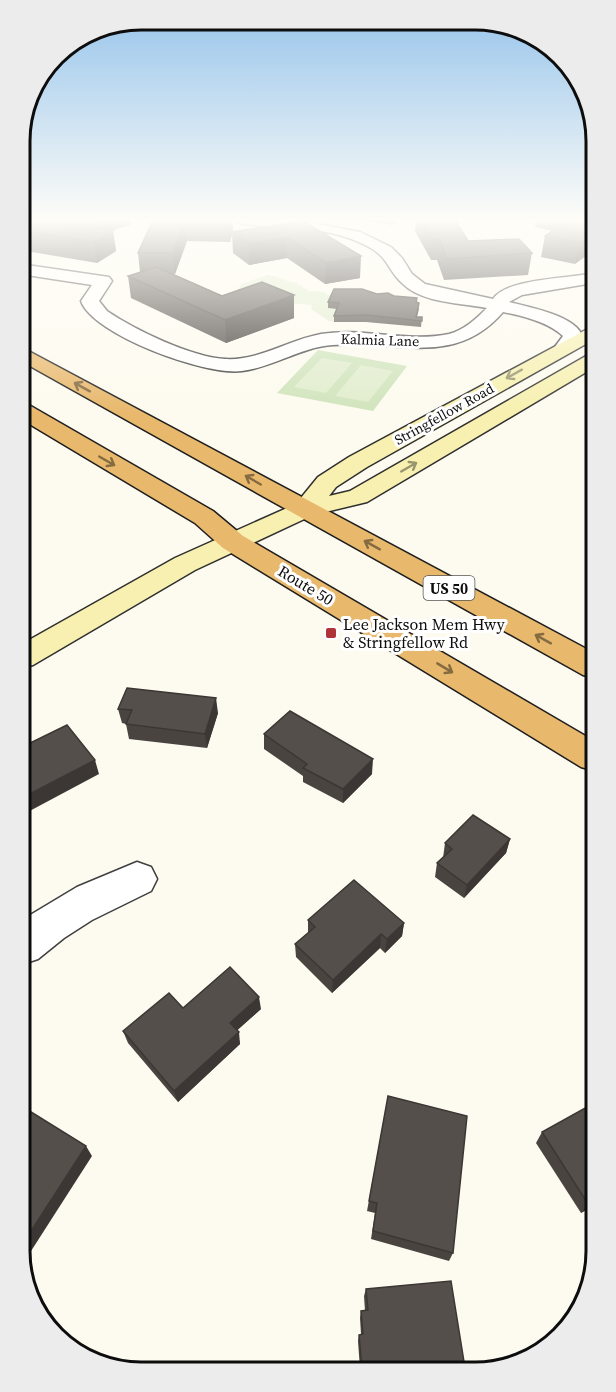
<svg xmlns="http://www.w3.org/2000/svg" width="616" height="1392" font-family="'Source Serif 4',serif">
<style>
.green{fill:#d0e4bc}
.pitch{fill:#e1edcd}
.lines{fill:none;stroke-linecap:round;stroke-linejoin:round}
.minor-casing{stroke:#404040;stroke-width:3}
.secondary-casing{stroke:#2f2f2f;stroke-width:3}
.trunk-casing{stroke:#1e1e1e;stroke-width:3}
.minor{fill:#fff;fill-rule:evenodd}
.secondary{fill:#f7f0b0;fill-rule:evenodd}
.trunk{fill:#e8b86c;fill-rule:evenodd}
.wall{fill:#494440}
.shaded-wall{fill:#3c3734}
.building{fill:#554f4b;stroke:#3c3734;stroke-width:1.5}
.oneway{stroke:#99956f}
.oneway2{stroke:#856b41}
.poi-dot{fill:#af3338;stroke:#fff;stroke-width:2}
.labels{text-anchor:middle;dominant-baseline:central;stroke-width:6;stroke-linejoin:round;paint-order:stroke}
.far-street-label{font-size:14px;fill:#0d0d0d;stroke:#fff}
.shield{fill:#fff;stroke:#565656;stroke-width:1.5}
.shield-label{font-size:15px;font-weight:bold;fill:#0d0d0d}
.street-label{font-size:16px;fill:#0d0d0d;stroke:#fff}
.poi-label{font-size:16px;fill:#0d0d0d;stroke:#fff;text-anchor:start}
.rim{fill:none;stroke:#0d0d0d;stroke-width:3}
</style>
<rect width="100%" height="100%" fill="#fdfbef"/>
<polygon class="green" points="318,350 407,366 373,411 277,393"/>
<g class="pitch">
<path d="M268,275C279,276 287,283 298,283L297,285L303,286L302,288L308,289L307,291L324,292L328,295L339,293L329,308L338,309L334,322L329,321L311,309L312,305C287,303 259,302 238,290L241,284Z"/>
<polygon points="322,358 352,363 326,393 294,387"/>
<polygon points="361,365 393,371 368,402 335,396"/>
</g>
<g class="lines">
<g class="minor-casing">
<g id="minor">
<path d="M235,220H297L360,232L391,247L402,258L412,274L425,284L493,299C507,278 568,279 593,273V283L522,295L509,302C528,307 580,316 583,339L571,352H557L554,348L563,336C548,322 524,316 503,312C455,368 396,340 333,345C301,347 274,367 242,371C206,376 93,335 81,301L92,285L20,274V264L109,277L112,281L99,301L107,311C135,330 191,357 225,359C259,361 288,340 321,334C364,327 407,343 449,334C464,330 476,319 487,308C461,303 422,303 403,284C386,269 390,257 365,245C328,226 282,228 242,224Z"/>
<polygon points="137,862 151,867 157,879 151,891 92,920 64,938 38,959 23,964 22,920 77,887"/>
</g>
</g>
<g class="secondary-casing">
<polygon id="secondary" points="593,326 593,340 367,467 336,487 329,496 350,491 586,356 593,354 593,368 367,502 313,515 195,570 33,665 22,668 22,644 175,558 296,504 318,477 349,457"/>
</g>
<g class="trunk-casing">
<g id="trunk">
<polygon points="21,347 594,653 594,678 583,675 21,361"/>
<polygon points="21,403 29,405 213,511 243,536 594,741 595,771 581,767 223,548 195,523 21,419"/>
</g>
</g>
<use href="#minor" class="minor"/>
<use href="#secondary" class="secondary"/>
<use href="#trunk" class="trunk"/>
</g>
<g class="wall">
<polygon points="20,220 71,224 59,220 130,220 130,225 112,230 113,231 116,251 97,263 20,250"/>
<polygon points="153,220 232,220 233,230 230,242 187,241 175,274 173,274 222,296 294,295 294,318 226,343 131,298 128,276 140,272 138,253"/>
<polygon points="360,220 399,220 392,225"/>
<polygon points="416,220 455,220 468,241 532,253 528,275 444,280 437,260 431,260 415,231"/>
<polygon points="536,220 593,220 575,264 541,257 545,236 553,231 535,227"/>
<polygon points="303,221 360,278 325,284 287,258 249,265 233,253 232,232"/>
<polygon points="377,294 417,298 416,303 419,309 417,317 422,317 421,327 366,322 334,322 334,316 337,309 328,308 328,302"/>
<polygon points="118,709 218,713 207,748 129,739 126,724 122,723"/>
<polygon points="264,734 372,774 343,803 303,782 303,776 264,749"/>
<polygon points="510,839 506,853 464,898 435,877 437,863 443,858 445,843"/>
<polygon points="308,920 404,923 402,936 385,953 380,948 332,993 296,957 295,944 308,933"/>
<polygon points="183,1008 261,1009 237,1030 240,1044 178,1102 128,1043 123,1031"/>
<polygon points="388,1096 453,1253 449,1261 371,1239 375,1213 367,1211"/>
<polygon points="542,1132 596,1204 581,1213 536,1143"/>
<polygon points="366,1289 465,1368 360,1369 358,1341 359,1335 361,1334 360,1318 361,1311 365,1311 364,1296"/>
</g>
<g class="shaded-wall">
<polygon points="95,220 130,220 130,225 98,235"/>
<polygon points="229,220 232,220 233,230 230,242"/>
<polygon points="393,220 399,220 392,225"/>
<polygon points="185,221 187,241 175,274 173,253"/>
<polygon points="113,231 116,251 97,263 94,242"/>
<polygon points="593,234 593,251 575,264 579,243"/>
<polygon points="287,237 287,258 249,265 249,244"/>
<polygon points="361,256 360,278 325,284 326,263"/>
<polygon points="294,295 294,318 226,343 225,320"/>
<polygon points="216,698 218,713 207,748 205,734"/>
<polygon points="373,759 372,774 343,803 343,789"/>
<polygon points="95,760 99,774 24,814 22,808 22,798"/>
<polygon points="510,839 506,853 464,898 467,885"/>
<polygon points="404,923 402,936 385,953 387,939"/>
<polygon points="381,934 380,948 332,993 333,980"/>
<polygon points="259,997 261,1009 232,1035 230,1023"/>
<polygon points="239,1032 240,1044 178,1102 174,1091"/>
<polygon points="86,1146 92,1156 24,1262 24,1242"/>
<polygon points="596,1199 596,1204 581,1213 588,1204"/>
</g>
<g class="building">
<polygon points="20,220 42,220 113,231 94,242 20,230"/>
<polygon points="153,220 229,220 228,221 185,221 173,253 138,253"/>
<polygon points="422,220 455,220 468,241 519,239 532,253 446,259 440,239 433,239"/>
<polygon points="569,220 593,220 593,234 579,243 545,236"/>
<polygon points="303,221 361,256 326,263 287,237 249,244 232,232"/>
<polygon points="156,267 222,296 262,282 294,295 225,320 128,276"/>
<polygon points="334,289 362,289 377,294 388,293 394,296 417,298 416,302 419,303 416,317 422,317 422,321 366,315 334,316 339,303 328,302"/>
<polygon points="127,688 216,698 205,734 126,724 132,710 118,709"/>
<polygon points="290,711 373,759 343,789 303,768 307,764 264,734"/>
<polygon points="67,725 95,760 22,798 22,747"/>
<polygon points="473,815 510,839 467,885 437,863 452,849 445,843"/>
<polygon points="354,880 404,923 387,939 381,934 333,980 295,944 315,927 308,920"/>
<polygon points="230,967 259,997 230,1023 239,1032 174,1091 123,1031 169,993 183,1008"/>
<polygon points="388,1096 467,1116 453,1253 373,1231 377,1203 369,1201"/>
<polygon points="596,1102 596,1199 588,1204 542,1132"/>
<polygon points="23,1107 86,1146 24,1242"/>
<polygon points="451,1281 465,1368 362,1369 359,1335 363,1334 361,1311 368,1310 366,1289"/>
</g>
<defs><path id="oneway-shaft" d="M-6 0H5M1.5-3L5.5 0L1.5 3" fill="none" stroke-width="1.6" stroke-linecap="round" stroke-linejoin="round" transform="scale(1.5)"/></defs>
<g class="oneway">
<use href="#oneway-shaft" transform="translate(514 374) rotate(151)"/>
<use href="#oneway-shaft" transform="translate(409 467) rotate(-30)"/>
</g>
<g class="oneway2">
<use href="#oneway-shaft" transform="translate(82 387) rotate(-151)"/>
<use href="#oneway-shaft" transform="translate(107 461) rotate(30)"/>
<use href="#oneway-shaft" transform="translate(253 480) rotate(-150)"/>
<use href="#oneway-shaft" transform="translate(372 545) rotate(-151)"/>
<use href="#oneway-shaft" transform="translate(543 639) rotate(-151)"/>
<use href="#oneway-shaft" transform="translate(445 668) rotate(31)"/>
</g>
<linearGradient id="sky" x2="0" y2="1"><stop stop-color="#95c3eb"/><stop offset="0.53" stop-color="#fefdf8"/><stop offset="1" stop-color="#fefdf8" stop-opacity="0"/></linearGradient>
<rect width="616" height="415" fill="url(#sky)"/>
<rect class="poi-dot" x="325" y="627" width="12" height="12" rx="3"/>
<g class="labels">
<g class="far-street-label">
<text transform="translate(380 340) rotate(2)">Kalmia Lane</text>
<text transform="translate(444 414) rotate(-29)">Stringfellow Road</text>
</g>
<rect class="shield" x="423.5" y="576" width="51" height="24" rx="4.5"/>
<g class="shield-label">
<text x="449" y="588">US 50</text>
</g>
<g class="street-label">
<text transform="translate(306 585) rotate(31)">Route 50</text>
</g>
<g class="poi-label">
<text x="343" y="624">Lee Jackson Mem Hwy<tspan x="343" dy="18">&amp; Stringfellow Rd</tspan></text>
</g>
</g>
<path d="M0 0H616V1392H0ZM141 30H475A111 111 0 0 1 586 141V1251A111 111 0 0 1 475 1362H141A111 111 0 0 1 30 1251V141A111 111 0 0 1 141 30Z" fill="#ececec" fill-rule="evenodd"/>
<path class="rim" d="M141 30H475A111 111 0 0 1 586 141V1251A111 111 0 0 1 475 1362H141A111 111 0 0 1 30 1251V141A111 111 0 0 1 141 30Z"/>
</svg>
